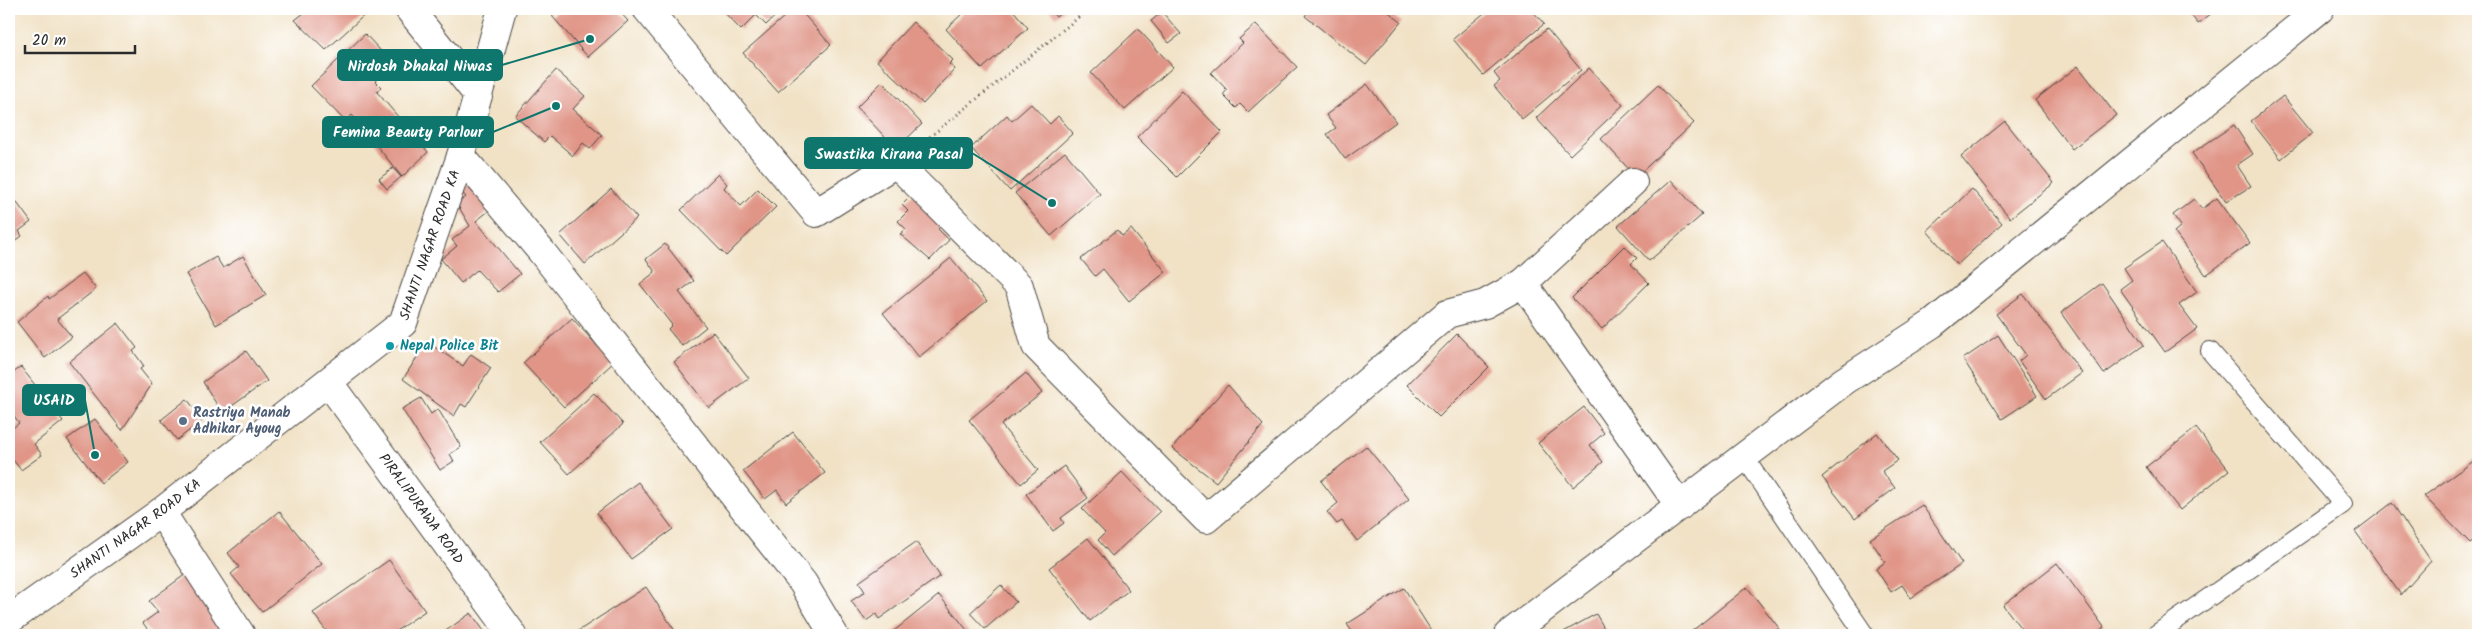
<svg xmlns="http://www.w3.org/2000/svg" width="2487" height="644" font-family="Kalam,sans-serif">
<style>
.building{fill:#e09587}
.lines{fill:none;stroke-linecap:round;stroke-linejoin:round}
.lane-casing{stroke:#494642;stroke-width:20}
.street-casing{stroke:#494642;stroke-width:30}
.secondary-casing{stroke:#494642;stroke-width:30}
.path{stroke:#494642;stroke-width:3;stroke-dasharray:1 4;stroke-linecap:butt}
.lane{stroke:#fff;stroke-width:18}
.street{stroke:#fff;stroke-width:28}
.secondary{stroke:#fff;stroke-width:28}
.culture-dot{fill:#0f9aa8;stroke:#fff;stroke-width:2}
.service-dot{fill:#5c6f8a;stroke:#fff;stroke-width:2}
.labels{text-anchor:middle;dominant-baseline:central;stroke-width:5;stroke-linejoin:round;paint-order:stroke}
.street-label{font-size:14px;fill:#2b2b2b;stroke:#fff}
.culture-label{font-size:14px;font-weight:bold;fill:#0d838f;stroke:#fff;text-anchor:start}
.service-label{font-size:14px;font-weight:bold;fill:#4e5e75;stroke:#fff;text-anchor:start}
.leader{fill:none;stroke:#0f766e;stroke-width:2}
.callout-dot{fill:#0f766e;stroke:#fff;stroke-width:2}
.callout{fill:#0f766e;stroke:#0f766e;stroke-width:2}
.callout-label{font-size:15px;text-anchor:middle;font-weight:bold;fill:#fff}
</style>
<rect width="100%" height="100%" fill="#fff"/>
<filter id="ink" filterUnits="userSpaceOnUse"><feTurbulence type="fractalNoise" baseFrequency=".02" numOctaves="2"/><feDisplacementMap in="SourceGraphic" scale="10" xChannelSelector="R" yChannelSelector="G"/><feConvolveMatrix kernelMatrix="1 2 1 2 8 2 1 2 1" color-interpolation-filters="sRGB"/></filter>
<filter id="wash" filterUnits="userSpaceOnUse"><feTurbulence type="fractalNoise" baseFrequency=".0096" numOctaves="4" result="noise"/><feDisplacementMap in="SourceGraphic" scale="20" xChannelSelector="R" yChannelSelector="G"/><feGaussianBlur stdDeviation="1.12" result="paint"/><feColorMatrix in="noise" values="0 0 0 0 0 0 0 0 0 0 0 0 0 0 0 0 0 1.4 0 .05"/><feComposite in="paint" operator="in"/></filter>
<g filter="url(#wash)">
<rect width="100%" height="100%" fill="#f1e2c6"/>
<g id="blocks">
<g class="building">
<polygon points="309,9 371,9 326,50 295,20"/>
<polygon points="556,9 617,9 628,21 588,57 552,16 558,11"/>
<polygon points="721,9 783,9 766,25 756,15 741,30"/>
<polygon points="793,9 799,9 831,45 778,92 743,53"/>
<polygon points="961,9 1012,9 1028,28 982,69 946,29 964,12"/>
<polygon points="1049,9 1065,9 1056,17"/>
<polygon points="1310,9 1385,9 1401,22 1366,65 1305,16"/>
<polygon points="1489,9 1531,9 1544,24 1483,75 1453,39"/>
<polygon points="2186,9 2217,9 2198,24"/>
<polygon points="1162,12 1181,34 1169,43 1151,21"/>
<polygon points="913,22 953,60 949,64 955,69 923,104 877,61"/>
<polygon points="1256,24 1297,67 1248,112 1240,104 1236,108 1223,95 1227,90 1211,73 1243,43 1239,39"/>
<polygon points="1138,29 1173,67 1125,110 1091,73"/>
<polygon points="1547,29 1581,70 1522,119 1494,86 1500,81 1494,73"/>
<polygon points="365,34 393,64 375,81 381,87 377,92 428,152 402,177 352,115 345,121 311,86"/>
<polygon points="2078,66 2116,115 2072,149 2035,100"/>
<polygon points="1589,68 1623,105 1570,155 1536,118"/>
<polygon points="556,70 585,96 573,109 602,135 590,149 583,143 573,156 550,136 544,142 515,116"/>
<polygon points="882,82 922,124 896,149 857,107"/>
<polygon points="1367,84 1396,122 1345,159 1327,134 1336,128 1326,115"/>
<polygon points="1658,85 1694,123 1636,177 1601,139"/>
<polygon points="1182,91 1222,132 1177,177 1137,137"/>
<polygon points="2283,96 2313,133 2281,159 2251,121"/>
<polygon points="1031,104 1050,124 1058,116 1073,133 1010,191 971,148 1007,115 1012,121"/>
<polygon points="2005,121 2054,183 2010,218 1961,157"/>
<polygon points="2234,125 2253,154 2237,165 2251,186 2226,202 2192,153"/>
<polygon points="1065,152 1100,194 1051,236 1015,193"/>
<polygon points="393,168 401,177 387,189 379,179"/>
<polygon points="718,174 727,184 724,188 741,206 758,189 776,207 726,256 681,210"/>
<polygon points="1671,180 1702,215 1649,261 1618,226"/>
<polygon points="471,182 494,207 476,221 520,274 498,292 477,270 461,283 441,259 457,246 452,240 470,226 457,204 466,197 460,190"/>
<polygon points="919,188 948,218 938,229 949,240 930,260 900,234 906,229 898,221 908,211 902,205"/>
<polygon points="611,189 637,218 585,264 560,235"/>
<polygon points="1972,189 2002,223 1957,265 1927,231"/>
<polygon points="2217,198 2250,243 2206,275 2174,232 2181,226 2173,215 2194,199 2202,209"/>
<polygon points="15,200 31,222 19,231 22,236 9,246 9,204"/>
<polygon points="1131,229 1166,272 1129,301 1103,269 1095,276 1081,259 1117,230 1122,236"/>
<polygon points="2162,242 2197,292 2179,305 2197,329 2165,352 2120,289 2132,280 2124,268"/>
<polygon points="665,244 694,281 679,292 706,327 682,346 668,329 672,325 640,284 655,272 646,259"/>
<polygon points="1624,246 1637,258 1631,264 1649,283 1602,329 1572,298"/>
<polygon points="243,256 266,295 216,325 186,274 216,257 223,268"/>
<polygon points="951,258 987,301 919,357 883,313"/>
<polygon points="83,273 96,289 57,319 72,337 45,358 17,322 48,296 49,299"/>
<polygon points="2102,283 2144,345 2104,374 2061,313"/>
<polygon points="2023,294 2082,373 2046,399 2019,361 2026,355 1996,314"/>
<polygon points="572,318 613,363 564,407 523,363"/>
<polygon points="118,323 137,348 133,351 144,366 140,369 152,384 122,430 69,362"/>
<polygon points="713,332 749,378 709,408 674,362"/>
<polygon points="1457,334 1489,367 1439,417 1407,385"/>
<polygon points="1998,335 2037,396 2002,419 1963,359"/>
<polygon points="427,342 463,366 471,354 491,368 466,407 461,404 454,416 403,379"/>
<polygon points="246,351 267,381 222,413 203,382"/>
<polygon points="21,367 63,421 34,444 42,455 21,470 9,455 9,431 19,423 9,409 9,376"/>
<polygon points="1026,373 1042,393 1001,425 1038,470 1021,484 969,420"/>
<polygon points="1228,385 1263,425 1216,482 1172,448"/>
<polygon points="594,393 623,424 569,474 540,442"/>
<polygon points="421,398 431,414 438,409 461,447 450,454 454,461 440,470 402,409"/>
<polygon points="187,399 203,420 177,440 161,420"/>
<polygon points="1584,407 1604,433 1590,445 1603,462 1573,487 1538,443"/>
<polygon points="95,419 128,462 101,483 67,439"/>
<polygon points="2196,428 2229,470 2180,510 2146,467"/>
<polygon points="793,432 825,473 786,503 777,490 765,499 743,471"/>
<polygon points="1877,433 1898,460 1882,471 1895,488 1855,519 1822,477"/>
<polygon points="1366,446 1409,499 1357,541 1342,521 1337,524 1327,512 1338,503 1321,481"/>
<polygon points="2478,458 2478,537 2470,543 2424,496"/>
<polygon points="1064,466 1088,498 1061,518 1064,523 1053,531 1026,494"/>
<polygon points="1122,472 1160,512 1112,556 1098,540 1105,533 1082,509"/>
<polygon points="638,482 673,529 631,559 597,513"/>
<polygon points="2392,503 2431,561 2401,595 2355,531"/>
<polygon points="1922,505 1962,564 1911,598 1902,585 1891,592 1876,569 1885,562 1870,539"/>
<polygon points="279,511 322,564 262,612 231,574 239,567 228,553"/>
<polygon points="1088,538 1129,590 1090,621 1049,568"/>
<polygon points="916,542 940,576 879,619 876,614 866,621 851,601 865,592 859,582"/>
<polygon points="389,560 425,611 390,635 329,635 313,613"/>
<polygon points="2057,563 2104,627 2094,635 2026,635 2003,605"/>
<polygon points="190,571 237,635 152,635 143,623 158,612 149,601"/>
<polygon points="1001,585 1016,602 985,629 970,613"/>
<polygon points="646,587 677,634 572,635"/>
<polygon points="1747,587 1779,628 1770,635 1695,635 1692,631"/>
<polygon points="1404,588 1434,635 1354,635 1347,624"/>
<polygon points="939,595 971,635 889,635"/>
<polygon points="471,613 487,635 440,635"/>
<polygon points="1596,614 1608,635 1558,635"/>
</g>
</g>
</g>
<g filter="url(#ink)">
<use href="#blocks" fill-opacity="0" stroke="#494642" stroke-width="1"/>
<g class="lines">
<g class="lane-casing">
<g id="lane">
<polyline points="1744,457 1865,635"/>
<polyline points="2155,635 2343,504 2210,351"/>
</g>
</g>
<g class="street-casing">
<g id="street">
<polyline points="409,9 478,95"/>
<polyline points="647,9 816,213 896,163 1019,286 1036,346 1206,519 1447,314 1485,304 1523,283 1680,506"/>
<polyline points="461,156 541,251 803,583 834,635"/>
<polyline points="1523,283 1633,182"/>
<polyline points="161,512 241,635"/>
<polyline points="1508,635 1844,381 1932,324 2320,9"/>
</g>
</g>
<g class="secondary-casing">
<g id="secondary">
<path id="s1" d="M329,383L513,635"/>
<path id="s2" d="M9,620L161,512L403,323L461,156L502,9"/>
</g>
</g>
<polyline class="path" points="922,143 1089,9"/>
<use href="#lane" class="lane"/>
<use href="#street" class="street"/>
<use href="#secondary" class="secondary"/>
</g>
</g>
<circle class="culture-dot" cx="390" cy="346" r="5"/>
<circle class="service-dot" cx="183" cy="421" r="5"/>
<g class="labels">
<g class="street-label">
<text stroke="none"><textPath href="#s2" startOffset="576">SHANTI NAGAR ROAD KA</textPath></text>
<text stroke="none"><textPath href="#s1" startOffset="156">PIRALIPURAWA ROAD</textPath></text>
<text stroke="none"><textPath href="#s2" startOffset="156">SHANTI NAGAR ROAD KA</textPath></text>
</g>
<g class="culture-label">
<text x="400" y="346">Nepal Police Bit</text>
</g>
<g class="service-label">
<text x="193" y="413">Rastriya Manab<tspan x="193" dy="16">Adhikar Ayoug</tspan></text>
</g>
</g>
<path class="leader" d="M590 39L502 65M556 106L493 132M1052 203L972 153M95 455L85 400"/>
<g class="callout-dot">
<circle cx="590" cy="39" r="5"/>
<circle cx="556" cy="106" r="5"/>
<circle cx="1052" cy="203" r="5"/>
<circle cx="95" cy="455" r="5"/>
</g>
<g class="callout">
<rect x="338" y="50" width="164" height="30" rx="5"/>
<rect x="323" y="117" width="170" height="30" rx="5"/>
<rect x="805" y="138" width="167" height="30" rx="5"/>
<rect x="23" y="385" width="62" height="30" rx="5"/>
</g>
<g class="callout-label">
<text x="420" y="71">Nirdosh Dhakal Niwas</text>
<text x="408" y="137">Femina Beauty Parlour</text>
<text x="889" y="159">Swastika Kirana Pasal</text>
<text x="54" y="405">USAID</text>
</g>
<rect width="2487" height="644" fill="none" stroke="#fff" stroke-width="30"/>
<path d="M25 45v8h110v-8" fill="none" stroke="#2b2b2b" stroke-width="2.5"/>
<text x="32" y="45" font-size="15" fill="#2b2b2b" stroke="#ffffff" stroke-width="4" paint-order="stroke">20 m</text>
</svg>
